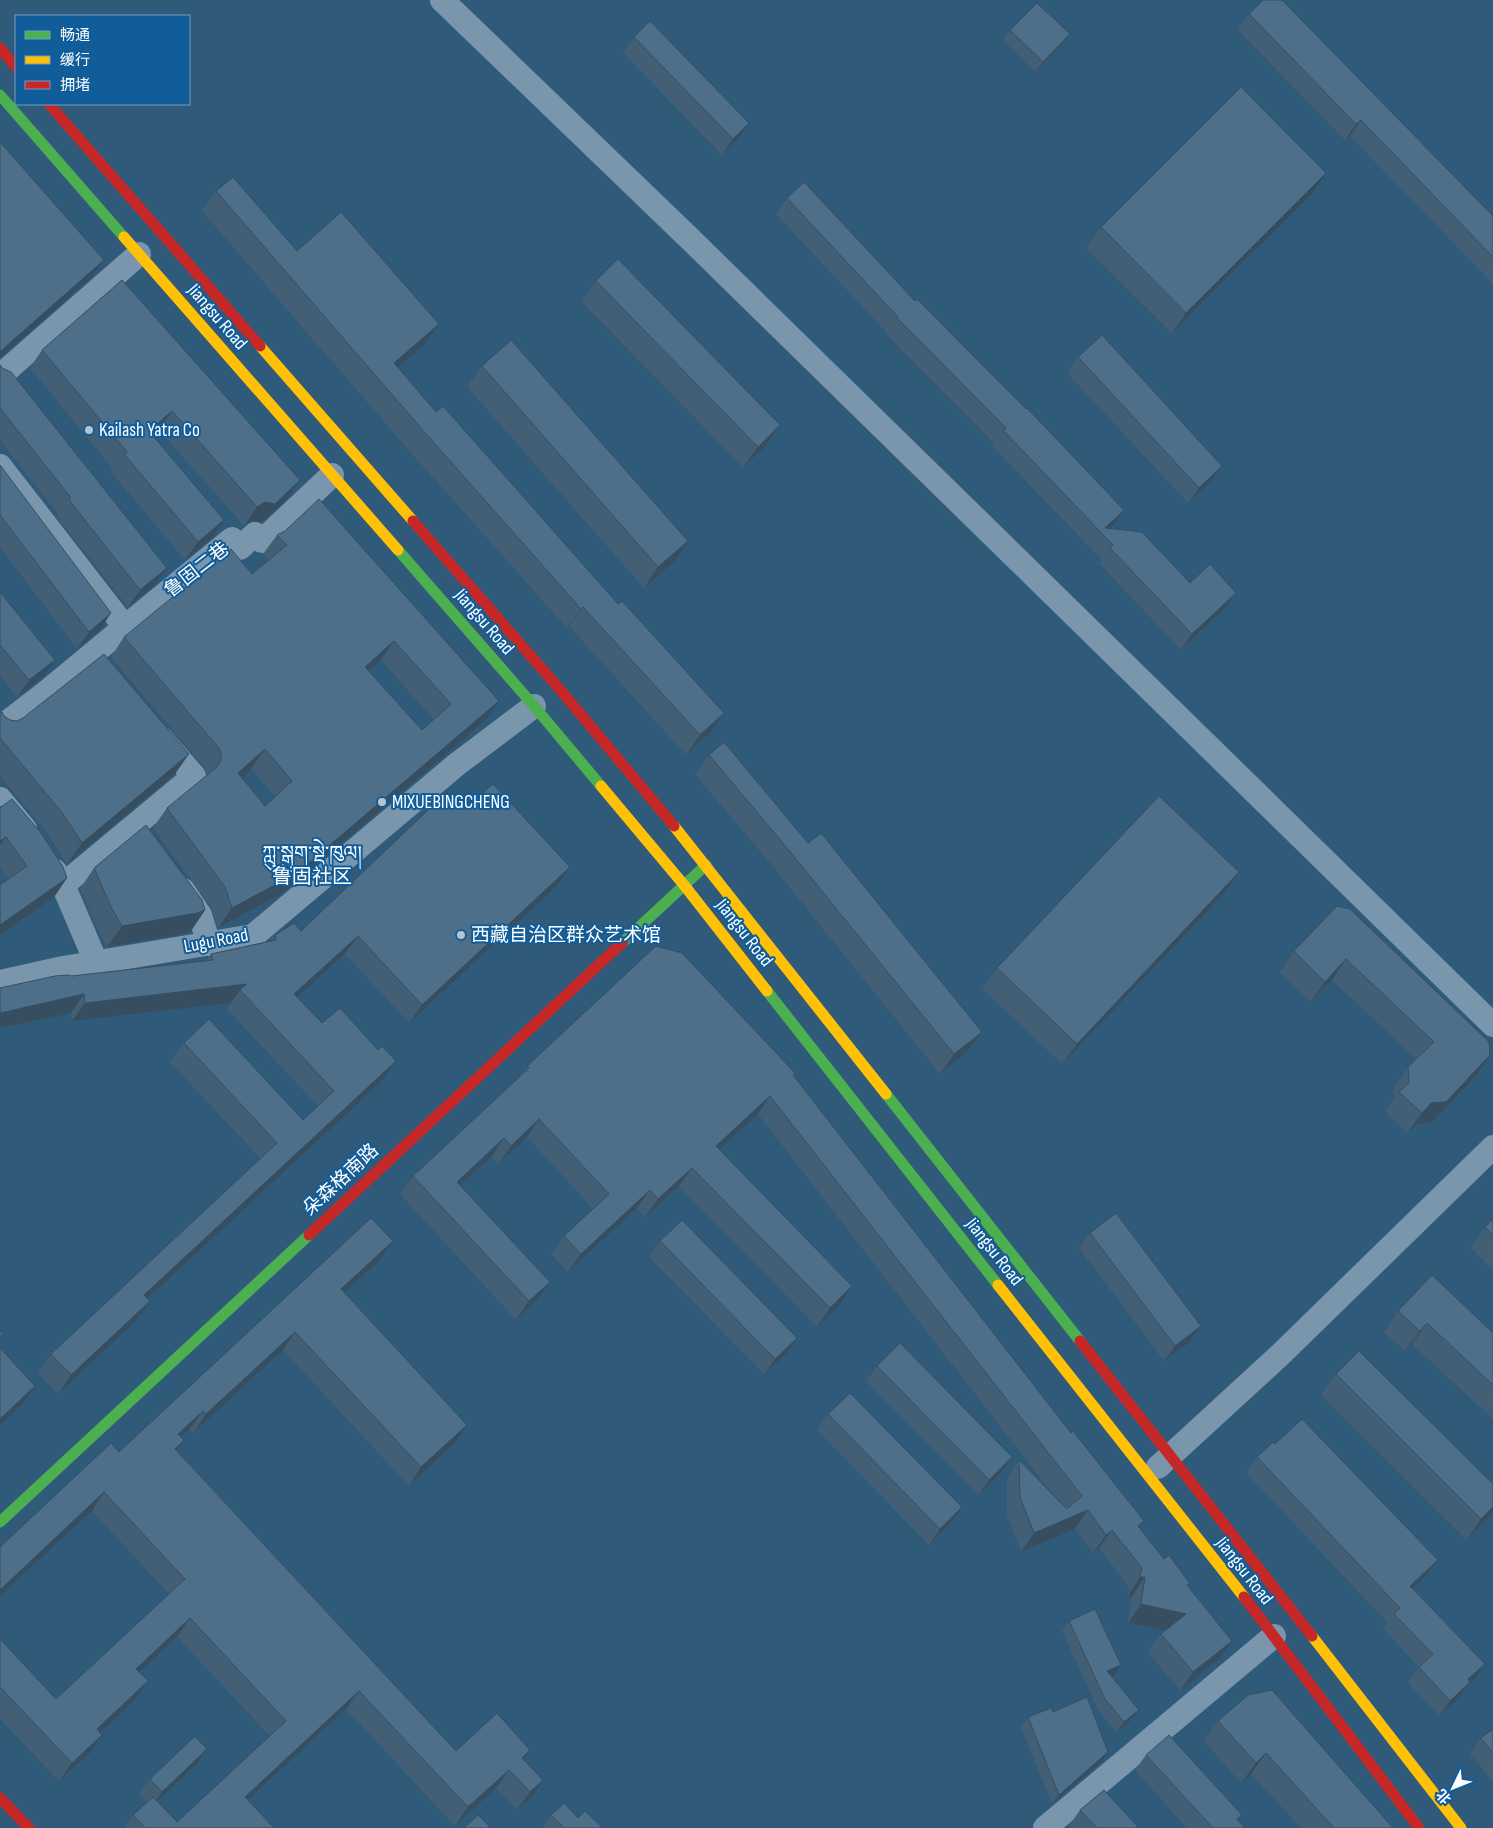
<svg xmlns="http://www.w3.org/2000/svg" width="1493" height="1828" font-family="'Sofia Sans Condensed','Noto Sans SC','Noto Serif Tibetan',sans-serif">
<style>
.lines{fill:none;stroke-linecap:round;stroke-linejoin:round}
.street{stroke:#7a96ad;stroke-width:24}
.fast{stroke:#4caf50;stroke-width:11}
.slow{stroke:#ffc107;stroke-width:11}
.jam{stroke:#c62828;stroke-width:11}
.wall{fill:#435f76;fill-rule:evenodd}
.shaded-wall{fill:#374e60}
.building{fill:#4e6f89;stroke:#374e60;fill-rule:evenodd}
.poi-dot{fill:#b7c5d0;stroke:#115d9a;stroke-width:2}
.labels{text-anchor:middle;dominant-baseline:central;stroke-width:4;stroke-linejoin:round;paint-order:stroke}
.street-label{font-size:19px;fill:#fff;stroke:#115d9a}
.poi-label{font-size:19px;fill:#fff;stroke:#115d9a;text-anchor:start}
.neighbourhood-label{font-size:20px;fill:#fff;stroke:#115d9a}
</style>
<rect width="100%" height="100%" fill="#305a7a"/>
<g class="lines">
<g class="street">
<polyline points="442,0 687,236 1493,1025"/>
<polyline points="0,376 139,254"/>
<polyline points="0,466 125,627 44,694 0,728"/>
<polyline points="125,627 232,539 240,548 255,534 262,541 332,475"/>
<polyline points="0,799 25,829"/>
<polyline points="55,871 61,880 96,962"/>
<polyline points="63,885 194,776 161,738"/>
<polyline points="183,890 200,915 209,944"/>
<polyline points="0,982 63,968 253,936 456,765 534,706"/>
<polyline points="1158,1467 1281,1354 1493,1147"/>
<polyline points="1045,1828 1274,1636"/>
</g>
<g class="fast">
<polyline points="0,95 124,237"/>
<polyline points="398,550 534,706 601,786"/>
<polyline points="623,942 706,865"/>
<polyline points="767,991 998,1285"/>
<polyline points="886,1094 1080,1341"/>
<polyline points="0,1522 309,1235"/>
</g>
<g class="slow">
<polyline points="124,237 398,550"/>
<polyline points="260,346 413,521"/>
<polyline points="601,786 684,885 767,991"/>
<polyline points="674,826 886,1094"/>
<polyline points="998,1285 1244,1597"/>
<polyline points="1312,1636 1461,1828"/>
</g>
<g class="jam">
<polyline points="0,48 16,67"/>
<polyline points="49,104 260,346"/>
<polyline points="413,521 557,686 674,826"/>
<polyline points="309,1235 623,942"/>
<polyline points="1080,1341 1312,1636"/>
<polyline points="1244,1597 1419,1828"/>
<polyline points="0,1798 29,1828"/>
</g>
</g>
<g class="wall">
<polygon points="1249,14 1493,216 1493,284 1350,136 1345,140 1238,30"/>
<polygon points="1010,30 1062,45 1035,72 1003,40"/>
<polygon points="634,37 749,123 738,139 722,155 623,53"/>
<polygon points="216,191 297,251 425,344 397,368 710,733 686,755 569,626 567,628 406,447 202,211"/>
<polygon points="1312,194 1172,333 1086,248 1101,227"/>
<polygon points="787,198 1113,526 1110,529 1190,583 1236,593 1225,608 1181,650 1099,563 1102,560 992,446 994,443 886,334 887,333 776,214"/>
<polygon points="122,280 300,480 287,499 262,522 252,521 244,526 159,430 153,435 224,520 212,538 185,560 111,472 113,469 30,368 42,350"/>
<polygon points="596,281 780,425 766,446 743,467 582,302"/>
<polygon points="1078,357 1211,481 1188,503 1067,373"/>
<polygon points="0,365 155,585 128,607 57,517 58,514 0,440"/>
<polygon points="482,366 674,562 644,588 467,387"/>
<polygon points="0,465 100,630 77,649 0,547"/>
<path d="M277,535L499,701L485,721L283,893L218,928L211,907L153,828L167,808L207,775V773L204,767L111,657L124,637L252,574L269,560L263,554ZM381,660L434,720L422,730L369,671ZM251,769L275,797L265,806L241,777Z"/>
<polygon points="0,592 43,677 17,697 0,676"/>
<polygon points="0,713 10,720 175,774 67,864 49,835 0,776"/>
<polygon points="709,755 808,843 982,1032 968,1051 940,1074 770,863 695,774"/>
<polygon points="0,806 67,878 54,897 0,935 0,885 8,879 0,868"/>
<polygon points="464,810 570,867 557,886 409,1023 345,954 298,997 322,1023 383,1080 147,1299 150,1301 137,1320 58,1394 38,1373 51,1354 261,1159 170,1062 184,1043 303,1120 318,1106 227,1009 231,1003 72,1021 71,1013 0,1028 0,988 72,976 207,960 211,954 270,941 275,935 301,931"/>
<polygon points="94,868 205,910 191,931 183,934 107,947 97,929 80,889"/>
<polygon points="1239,872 1225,893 1062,1064 982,989 997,968"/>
<polygon points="1337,906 1476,1076 1431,1123 1417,1124 1407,1133 1385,1112 1394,1099 1394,1088 1408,1067 1416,1059 1332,980 1310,1002 1280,972 1294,951"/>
<polygon points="527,1066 795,1073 793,1076 1139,1528 1164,1559 1190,1584 1188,1586 1232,1641 1219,1659 1180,1691 1148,1652 1161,1634 1165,1630 1128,1623 1132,1596 1128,1596 1129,1587 1099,1548 1093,1553 1075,1529 1021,1552 1007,1515 1007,1479 1019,1460 1055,1497 758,1114 719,1150 852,1286 840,1305 817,1327 679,1186 645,1217 637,1208 568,1272 551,1254 564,1236 593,1209 527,1137 498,1164 491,1157 460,1185 550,1282 537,1300 516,1320 400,1194 413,1176 518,1078"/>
<polygon points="1493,1219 1493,1270 1471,1248 1485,1227"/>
<polygon points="1090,1233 1201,1326 1190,1342 1164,1361 1079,1248"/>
<polygon points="660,1241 797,1338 786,1354 764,1374 649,1257"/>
<polygon points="380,1260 344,1293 454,1444 409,1486 283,1350 193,1433 190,1429 181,1438 184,1440 177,1450 456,1751 530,1750 523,1760 543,1780 530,1799 517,1810 496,1788 455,1826 346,1709 248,1800 274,1828 124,1828 133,1815 147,1803 139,1794 150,1779 207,1749 196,1765 157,1801 177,1822 270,1736 177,1637 139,1672 135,1700 100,1733 89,1754 59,1781 0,1719 0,1639 56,1699 169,1594 92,1511 0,1596 0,1547 119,1452"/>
<polygon points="1398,1311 1493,1333 1493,1419 1412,1344 1405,1351 1384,1332"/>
<polygon points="877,1366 1001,1473 978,1495 866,1381"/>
<polygon points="1336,1374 1493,1484 1493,1512 1490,1516 1467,1540 1321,1395"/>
<polygon points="828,1414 962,1507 951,1523 929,1545 817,1430"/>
<polygon points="1275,1444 1438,1560 1426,1576 1413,1588 1485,1664 1474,1680 1469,1684 1459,1698 1439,1716 1408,1683 1419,1667 1383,1629 1388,1623 1246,1473 1257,1457"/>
<polygon points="1069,1621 1114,1676 1112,1677 1131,1720 1116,1733 1098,1709 1062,1631"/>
<polygon points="1053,1712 1108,1752 1102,1762 1052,1804 1021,1727 1028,1717"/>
<polygon points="1218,1721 1393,1828 1301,1828 1251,1774 1241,1783 1204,1741"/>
<polygon points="1493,1729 1493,1782 1470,1754 1481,1738"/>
<polygon points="1146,1755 1238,1820 1245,1828 1187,1828 1135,1770"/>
<polygon points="1080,1810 1139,1828 1071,1828 1069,1826"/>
<polygon points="551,1815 578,1818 603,1828 542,1828"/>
</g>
<g class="shaded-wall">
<polygon points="1070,34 1062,45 1035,72 1043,62"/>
<polygon points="1361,120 1350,136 1345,140 1356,124"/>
<polygon points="749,123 738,139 722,155 733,139"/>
<polygon points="1326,173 1312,194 1172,333 1186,313"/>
<polygon points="104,260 92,277 0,358 0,352 3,349"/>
<polygon points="439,324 425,344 380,383 394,363"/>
<polygon points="172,411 159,430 136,449 149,431"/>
<polygon points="780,425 766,446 743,467 758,447"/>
<polygon points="1222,466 1211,481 1188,503 1199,488"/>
<polygon points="300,480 287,499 262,522 252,521 244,526 257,507"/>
<polygon points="1124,510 1113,526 1103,535 1105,528"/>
<polygon points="224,520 212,538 185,560 198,542"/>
<polygon points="688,541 674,562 644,588 658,567"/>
<polygon points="167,568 155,585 128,607 140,590"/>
<polygon points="1236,593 1225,608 1181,650 1192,634"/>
<polygon points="583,607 569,626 567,628 581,609"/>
<polygon points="111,613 100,630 77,649 89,632"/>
<polygon points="394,641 381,660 351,687 365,667"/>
<polygon points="55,660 43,677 17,697 29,680"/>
<polygon points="499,701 485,721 283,893 218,928 232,908"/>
<polygon points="724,713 710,733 686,755 700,735"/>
<polygon points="265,749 251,769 224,793 238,773"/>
<polygon points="189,754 175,774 67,864 82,843"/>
<polygon points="6,837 0,845 0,841"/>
<polygon points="570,867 557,886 409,1023 422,1005"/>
<polygon points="1239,872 1225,893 1062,1064 1077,1044"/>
<polygon points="67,878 54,897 0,935 0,925"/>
<polygon points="205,910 191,931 183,934 107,947 122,926"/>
<polygon points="358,936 345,954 281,1012 294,994"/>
<polygon points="1346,959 1332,980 1310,1002 1325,982"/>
<polygon points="247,984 240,990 231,1003 72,1021 85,1003"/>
<polygon points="84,994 71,1013 0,1028 0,1013"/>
<polygon points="982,1032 968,1051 940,1074 954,1054"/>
<polygon points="1490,1055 1476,1076 1431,1123 1417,1124 1407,1133 1422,1113 1431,1103"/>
<polygon points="396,1061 383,1080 131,1314 144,1295"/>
<polygon points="770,1096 758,1114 703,1165 716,1146"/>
<polygon points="539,1119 527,1137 498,1164 511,1146"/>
<polygon points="504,1138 491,1157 444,1200 457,1182"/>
<polygon points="692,1168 679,1186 645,1217 658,1199"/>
<polygon points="650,1190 637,1208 568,1272 581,1254"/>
<polygon points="393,1241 380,1260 328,1308 341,1289"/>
<polygon points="550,1282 537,1300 516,1320 529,1301"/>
<polygon points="852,1286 840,1305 817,1327 830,1308"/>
<polygon points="150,1301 137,1320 58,1394 71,1375"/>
<polygon points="1427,1323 1412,1344 1405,1351 1420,1331"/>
<polygon points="1201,1326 1190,1342 1164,1361 1175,1346"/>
<polygon points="295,1332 283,1350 193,1433 206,1414"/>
<polygon points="797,1338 786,1354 764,1374 775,1359"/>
<polygon points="35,1386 22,1405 0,1425 0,1419"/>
<polygon points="203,1411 190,1429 165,1452 178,1434"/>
<polygon points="467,1425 454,1444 409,1486 421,1467"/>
<polygon points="184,1440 171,1459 175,1449"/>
<polygon points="1012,1457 1001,1473 978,1495 989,1480"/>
<polygon points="104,1492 92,1511 0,1596 0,1590"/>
<polygon points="962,1507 951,1523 929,1545 940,1529"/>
<polygon points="1493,1507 1493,1512 1490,1516 1467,1540 1481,1519"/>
<polygon points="1088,1510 1075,1529 1021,1552 1034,1533"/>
<polygon points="1112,1530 1099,1548 1093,1553 1106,1535"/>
<polygon points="1438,1560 1426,1576 1399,1601 1410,1586"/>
<polygon points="1140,1577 1145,1577 1132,1596 1128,1596"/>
<polygon points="1141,1604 1186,1614 1173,1632 1128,1623"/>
<polygon points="190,1618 177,1637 123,1687 136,1669"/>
<polygon points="1232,1641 1219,1659 1180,1691 1193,1672"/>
<polygon points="1485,1664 1474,1680 1469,1684 1459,1698 1439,1716 1450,1701 1468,1679"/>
<polygon points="1121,1665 1114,1676 1100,1682 1107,1671"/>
<polygon points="148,1681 135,1700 84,1748 97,1729"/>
<polygon points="359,1691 346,1709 232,1815 245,1797"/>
<polygon points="1139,1710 1131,1720 1116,1733 1124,1722"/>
<polygon points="102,1735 89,1754 59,1781 72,1763"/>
<polygon points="207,1749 196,1765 151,1807 162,1792"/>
<polygon points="530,1750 518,1768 522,1758"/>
<polygon points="1108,1752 1102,1762 1052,1804 1059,1795"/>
<polygon points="1266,1753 1251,1774 1241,1783 1256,1763"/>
<polygon points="509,1770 496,1788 455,1826 468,1807"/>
<polygon points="543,1780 530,1799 517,1810 530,1792"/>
</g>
<g class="building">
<polygon points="1263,0 1282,0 1493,216 1493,257 1361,120 1356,124 1249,14"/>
<polygon points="1037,3 1070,34 1043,62 1010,30"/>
<polygon points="650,21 749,123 733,139 634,37"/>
<polygon points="1241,87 1326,173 1186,313 1101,227"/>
<polygon points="0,142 104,260 3,349 0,352"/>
<polygon points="233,177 297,251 341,212 439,324 394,363 436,412 443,406 618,604 622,601 724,713 700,735 583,607 581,609 420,427 216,191"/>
<polygon points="804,182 915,301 917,299 1026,409 1027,408 1124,510 1105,528 1142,532 1190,583 1210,564 1236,593 1192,634 1110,548 1113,545 1003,430 1006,428 897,318 898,317 787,198"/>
<polygon points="618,259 780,425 758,447 596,281"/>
<polygon points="122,280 300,480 275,504 265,502 257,507 172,411 149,431 224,520 198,542 124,454 127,452 42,350"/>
<polygon points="1102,335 1222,466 1199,488 1078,357"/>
<polygon points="511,340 688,541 658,567 482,366"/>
<polygon points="0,365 2,368 11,372 167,568 140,590 69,500 71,498 0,408"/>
<polygon points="0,465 111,613 89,632 0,515"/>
<path d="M319,499L499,701L297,873L232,908L225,887L167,808L217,767L221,760V753L218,747L124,637L231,549L252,574L287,545L277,535L285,531ZM394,641L451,704L422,730L365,667ZM265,749L292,781L265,806L238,773Z"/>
<polygon points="0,592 55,660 29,680 0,645"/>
<polygon points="104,654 189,754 82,843 63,814 0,738 0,713 2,712 4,716 10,720 17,721 23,718"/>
<polygon points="724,742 808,843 821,833 982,1032 954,1054 783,843 709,755"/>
<polygon points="493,784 570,867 422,1005 358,936 294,994 322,1023 340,1008 378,1050 382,1046 396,1061 144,1295 150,1301 71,1375 51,1354 277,1143 184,1043 209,1019 303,1120 334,1091 240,990 247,984 85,1003 84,994 0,1013 0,988 55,976 67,975 72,976 213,960 211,954 276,940 275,935 294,923 301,931 447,792 464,810"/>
<polygon points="1159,796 1239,872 1077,1044 997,968"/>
<polygon points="12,799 41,833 63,867 67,878 0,925 0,885 27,866 6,837 0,841 0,806 1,807"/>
<polygon points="146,825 202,900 205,910 197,913 122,926 112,909 94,868"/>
<polygon points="1337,906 1350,909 1489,1042 1490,1055 1446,1102 1431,1103 1422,1113 1399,1092 1409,1083 1408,1067 1434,1042 1346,959 1325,982 1294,951"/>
<polygon points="656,946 682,953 795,1073 793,1075 1071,1433 1073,1431 1144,1521 1138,1526 1164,1559 1169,1555 1190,1584 1187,1585 1232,1641 1193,1672 1161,1634 1186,1614 1141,1604 1145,1577 1140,1577 1142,1568 1112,1530 1106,1535 1088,1510 1034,1533 1020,1497 1019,1460 1067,1509 1082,1496 770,1096 716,1146 852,1286 830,1308 692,1168 658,1199 650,1190 581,1254 564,1236 609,1194 539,1119 511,1146 504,1138 457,1182 550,1282 529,1301 413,1176 529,1068 527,1066"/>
<polygon points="1116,1213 1201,1326 1175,1346 1090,1233"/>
<polygon points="371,1218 393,1241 341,1289 467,1425 421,1467 295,1332 206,1414 203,1411 178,1434 184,1440 175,1449 456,1751 497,1713 530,1750 522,1758 543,1780 530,1792 509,1770 468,1807 359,1691 245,1797 274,1828 145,1828 133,1815 153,1797 177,1822 286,1721 190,1618 136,1669 148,1681 97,1729 102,1735 72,1763 0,1687 0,1639 56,1699 185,1579 104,1492 0,1590 0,1547 111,1443 119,1452"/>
<polygon points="1493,1219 1493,1235 1485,1227"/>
<polygon points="682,1220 797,1338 775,1359 660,1241"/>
<polygon points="1432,1275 1493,1333 1493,1385 1427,1323 1420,1331 1398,1311"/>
<polygon points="0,1330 3,1334 0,1337"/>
<polygon points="900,1343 1012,1457 989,1480 877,1366"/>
<polygon points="0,1348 35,1386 0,1419"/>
<polygon points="1359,1351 1493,1484 1493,1507 1481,1519 1336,1374"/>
<polygon points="850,1393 962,1507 940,1529 828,1414"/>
<polygon points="1302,1419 1438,1560 1410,1586 1485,1664 1468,1679 1470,1682 1450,1701 1419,1667 1433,1654 1394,1614 1400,1608 1257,1457 1273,1442 1275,1444"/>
<polygon points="1095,1609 1121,1665 1107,1671 1139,1710 1124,1722 1105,1699 1069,1621"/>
<polygon points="1272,1690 1393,1828 1334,1828 1266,1753 1256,1763 1218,1721 1248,1695"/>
<polygon points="1087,1697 1108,1752 1059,1795 1028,1717 1051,1708 1053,1712"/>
<polygon points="1493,1729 1493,1753 1481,1738"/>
<polygon points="1169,1735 1242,1815 1237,1819 1245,1828 1213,1828 1146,1755"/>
<polygon points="195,1736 207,1749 162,1792 150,1779"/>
<polygon points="1104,1790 1139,1828 1097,1828 1080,1810"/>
<polygon points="564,1803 578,1818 585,1811 603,1828 564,1828 551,1815"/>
<polygon points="478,1815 491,1828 464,1828"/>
</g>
<g class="poi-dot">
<circle cx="89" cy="430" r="5"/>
<circle cx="382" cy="802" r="5"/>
<circle cx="461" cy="935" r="5"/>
</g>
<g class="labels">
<g class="street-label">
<text transform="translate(217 317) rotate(49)">Jiangsu Road</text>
<text transform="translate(197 570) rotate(-38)">鲁固二巷</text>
<text transform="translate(484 622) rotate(49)">Jiangsu Road</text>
<text transform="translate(744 933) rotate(52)">Jiangsu Road</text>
<text transform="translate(216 941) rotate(-11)">Lugu Road</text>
<text transform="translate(341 1180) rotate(-43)">朵森格南路</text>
<text transform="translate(994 1252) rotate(52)">Jiangsu Road</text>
<text transform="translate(1244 1571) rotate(52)">Jiangsu Road</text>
</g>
<g class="poi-label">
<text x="99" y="430">Kailash Yatra Co</text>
<text x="392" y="802">MIXUEBINGCHENG</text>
<text x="471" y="935">西藏自治区群众艺术馆</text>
</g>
<g class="neighbourhood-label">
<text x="312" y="854">ཀླུ་སྒུག་སྡེ་ཁུལ།<tspan x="312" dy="23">鲁固社区</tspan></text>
</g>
</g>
<rect x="15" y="15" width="175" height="90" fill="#115d9a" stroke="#709ec2"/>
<rect x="25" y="31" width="25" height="8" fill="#4caf50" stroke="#709ec2"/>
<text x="60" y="40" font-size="15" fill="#ffffff">畅通</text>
<rect x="25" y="56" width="25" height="8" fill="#ffc107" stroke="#709ec2"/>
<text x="60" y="65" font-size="15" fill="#ffffff">缓行</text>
<rect x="25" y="81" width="25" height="8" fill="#c62828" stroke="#709ec2"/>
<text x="60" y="90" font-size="15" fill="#ffffff">拥堵</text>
<g transform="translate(1453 1788) rotate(227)" stroke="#115d9a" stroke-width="4" paint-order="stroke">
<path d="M0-4L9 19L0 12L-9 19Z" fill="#ffffff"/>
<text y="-8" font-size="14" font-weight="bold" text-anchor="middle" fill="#ffffff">北</text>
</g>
</svg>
